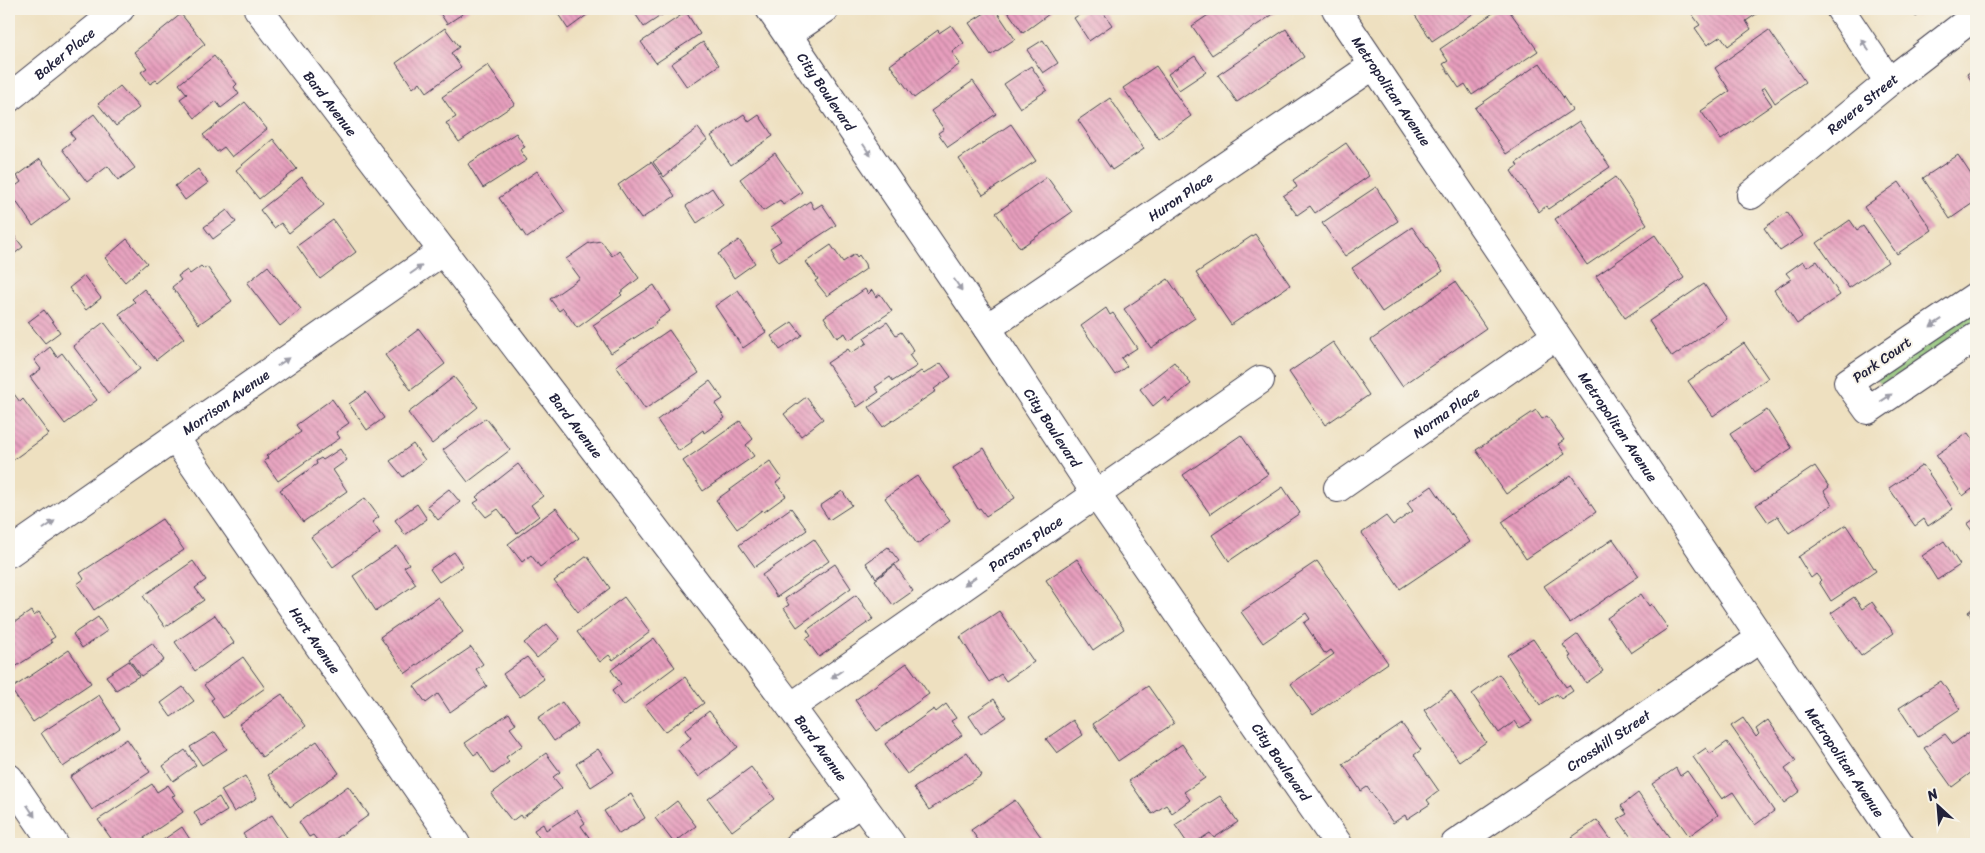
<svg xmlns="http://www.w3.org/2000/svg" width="1985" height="853" font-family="Sriracha,sans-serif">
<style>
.grass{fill:url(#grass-dots);stroke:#587258}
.building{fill:url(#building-back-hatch)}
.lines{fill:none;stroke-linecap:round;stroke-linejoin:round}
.minor-casing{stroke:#413e4f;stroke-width:30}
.minor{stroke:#fff;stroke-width:28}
.oneway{fill:#9c9ca7}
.labels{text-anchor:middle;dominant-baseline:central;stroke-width:4;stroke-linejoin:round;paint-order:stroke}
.street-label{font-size:14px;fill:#22223b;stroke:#f7f3e8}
</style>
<defs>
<pattern id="grass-dots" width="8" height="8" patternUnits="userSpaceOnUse" patternTransform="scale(1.25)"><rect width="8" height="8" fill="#8dc376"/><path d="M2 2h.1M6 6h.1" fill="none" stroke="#79a767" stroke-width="1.8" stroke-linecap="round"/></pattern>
<pattern id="building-back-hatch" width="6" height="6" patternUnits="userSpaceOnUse" patternTransform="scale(1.25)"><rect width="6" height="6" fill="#e79ebd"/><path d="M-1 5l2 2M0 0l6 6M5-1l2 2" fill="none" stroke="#bb809b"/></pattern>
</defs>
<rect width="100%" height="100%" fill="#f7f3e8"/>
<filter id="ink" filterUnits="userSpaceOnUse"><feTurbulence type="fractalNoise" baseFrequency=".02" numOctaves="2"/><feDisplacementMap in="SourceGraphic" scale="10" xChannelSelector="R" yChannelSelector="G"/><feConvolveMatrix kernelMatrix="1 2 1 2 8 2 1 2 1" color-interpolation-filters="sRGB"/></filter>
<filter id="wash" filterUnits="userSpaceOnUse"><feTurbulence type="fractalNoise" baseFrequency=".0096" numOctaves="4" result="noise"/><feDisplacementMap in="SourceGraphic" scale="20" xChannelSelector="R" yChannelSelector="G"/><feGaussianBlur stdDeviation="1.12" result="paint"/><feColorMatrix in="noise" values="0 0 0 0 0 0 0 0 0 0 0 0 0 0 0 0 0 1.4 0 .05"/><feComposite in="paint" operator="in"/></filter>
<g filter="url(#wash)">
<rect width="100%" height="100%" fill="#eee0c0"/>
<polygon class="grass" points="1976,309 1976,326 1882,385 1877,380 1879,376"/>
<g id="blocks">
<g class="building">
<polygon points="440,9 470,9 447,24 438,10"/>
<polygon points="566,9 589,9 591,12 568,29 558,14"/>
<polygon points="632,9 671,9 644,27"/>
<polygon points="991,9 995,9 1015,39 991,55 969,23"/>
<polygon points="1006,9 1051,9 1053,11 1023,33"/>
<polygon points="1088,9 1101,9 1112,25 1089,41 1074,18"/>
<polygon points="1217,9 1272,9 1275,13 1212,55 1192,26"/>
<polygon points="1411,9 1480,9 1432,41"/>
<polygon points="1499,9 1508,9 1538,51 1472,95 1465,84 1459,88 1443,64 1448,61 1440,49"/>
<polygon points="1691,9 1764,9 1746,21 1751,29 1728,46 1721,36 1707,45 1695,28 1700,25 1689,10"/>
<polygon points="1910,9 1926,9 1916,17"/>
<polygon points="686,12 700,34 656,63 641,42"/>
<polygon points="181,14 205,44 158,82 156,80 150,84 141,72 147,68 134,52"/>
<polygon points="951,25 964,43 952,52 960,64 914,98 890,65 938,30 939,33"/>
<polygon points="445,28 459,47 451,53 461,67 427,92 420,82 413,88 396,63"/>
<polygon points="1286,29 1304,57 1237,102 1218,75"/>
<polygon points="1769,30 1805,82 1775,103 1765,87 1761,89 1772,105 1721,140 1701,111 1730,91 1715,68"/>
<polygon points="1043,40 1058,63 1043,73 1027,50"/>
<polygon points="703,42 719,65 687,87 671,64"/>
<polygon points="214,56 237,84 234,87 239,94 221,108 216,101 195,118 180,99 187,94 179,84"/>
<polygon points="1195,56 1206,72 1179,90 1168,74"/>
<polygon points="1540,63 1572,110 1506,154 1475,108"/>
<polygon points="488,65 515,104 459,142 446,123 456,117 442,97"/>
<polygon points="1031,66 1047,90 1020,108 1004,84"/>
<polygon points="1156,66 1191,116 1159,139 1123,88"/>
<polygon points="1976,68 1976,88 1967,74"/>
<polygon points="973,81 996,114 948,147 938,133 944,129 931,111"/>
<polygon points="120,86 139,108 116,126 98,104"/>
<polygon points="1110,98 1144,149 1112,170 1078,120"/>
<polygon points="245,102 267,129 232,157 224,147 217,152 203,135"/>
<polygon points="94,114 135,168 118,180 108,166 87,182 62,149 75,139 70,133"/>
<polygon points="744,114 749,122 759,115 773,136 731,165 711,136"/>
<polygon points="1579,121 1610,167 1548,209 1546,206 1539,212 1511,171 1518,166 1516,163"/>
<polygon points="1011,124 1036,161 983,195 959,159"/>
<polygon points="698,128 707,140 664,177 653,162"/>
<polygon points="516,133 525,147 520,150 527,160 483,188 468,164"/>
<polygon points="273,139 297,169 259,199 236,170"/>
<polygon points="1346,143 1369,176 1315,213 1310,206 1297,215 1283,196 1297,187 1293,180"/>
<polygon points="775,153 802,192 783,205 780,200 763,211 740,179"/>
<polygon points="1958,155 1976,182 1976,201 1950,219 1923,178"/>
<polygon points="40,159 70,198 33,226 9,191 21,182 17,176"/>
<polygon points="651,162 675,196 641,219 618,185"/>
<polygon points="198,169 208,183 185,200 175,186"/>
<polygon points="537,171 565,212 527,238 499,198"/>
<polygon points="302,177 324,205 289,233 281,223 274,228 260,210"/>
<polygon points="1047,177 1072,212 1020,248 996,213"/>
<polygon points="1615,177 1647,224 1587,265 1555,219"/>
<polygon points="1899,182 1932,230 1897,254 1864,207"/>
<polygon points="1376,187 1398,221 1345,256 1322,223"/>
<polygon points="712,188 723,205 697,223 686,206"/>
<polygon points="810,201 814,209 822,204 836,225 779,262 770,248 781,241 771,227"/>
<polygon points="227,210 236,222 213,239 204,227"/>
<polygon points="1787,212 1803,236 1780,251 1764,228"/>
<polygon points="333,220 356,252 320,279 297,246"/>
<polygon points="1850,220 1857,230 1863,226 1888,262 1849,288 1817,243"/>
<polygon points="1412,227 1443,271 1382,312 1352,268"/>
<polygon points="9,229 23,247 9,258"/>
<polygon points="1255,234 1290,285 1231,325 1196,273"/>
<polygon points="1655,235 1684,278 1625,318 1596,276"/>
<polygon points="127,239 147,263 125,282 105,258"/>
<polygon points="739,240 755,263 734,278 718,254"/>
<polygon points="601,241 612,256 619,250 639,278 620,293 622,295 577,328 563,308 559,311 550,299 580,278 566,259 589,243"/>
<polygon points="831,245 843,262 855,254 857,257 859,255 865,264 866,269 827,296 815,281 818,279 806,262"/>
<polygon points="1803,261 1807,267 1817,261 1840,295 1797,324 1774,290 1791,279 1786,273"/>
<polygon points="201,266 204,269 207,267 232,301 199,324 172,287 181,280 178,276 187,270 190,274"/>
<polygon points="268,266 301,309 280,326 247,283"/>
<polygon points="84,276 101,298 86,310 69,288"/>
<polygon points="1168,279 1195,318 1151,348 1124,309"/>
<polygon points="1455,282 1486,328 1402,386 1371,340"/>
<polygon points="1704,284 1727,319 1672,357 1649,321"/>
<polygon points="654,285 670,311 655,322 656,324 655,325 611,353 593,325"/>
<polygon points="144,289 184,338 156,360 119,314 135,302 132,299"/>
<polygon points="865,289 868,294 872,290 876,297 880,294 892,311 849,340 845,333 837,338 824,317"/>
<polygon points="738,290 766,332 743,348 715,306"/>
<polygon points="1106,308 1110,315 1113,313 1137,348 1121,358 1127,366 1115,375 1081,326"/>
<polygon points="44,310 60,332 45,343 28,322"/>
<polygon points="104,322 140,369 108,393 73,346"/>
<polygon points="792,322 802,335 780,350 771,336"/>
<polygon points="887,322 896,335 901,332 914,351 909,355 917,366 893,381 890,377 875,387 879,392 857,407 827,363 848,349 851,353 867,343 864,338"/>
<polygon points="419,329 445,364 411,390 385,355"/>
<polygon points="669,330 699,373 645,409 616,366"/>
<polygon points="1333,342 1369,395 1325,425 1289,372"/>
<polygon points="1744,343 1768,378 1713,416 1688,381"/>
<polygon points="50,347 57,357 62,353 97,400 65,424 30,377 41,369 34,360"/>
<polygon points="1174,362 1191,384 1168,402 1164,397 1153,406 1140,389"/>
<polygon points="941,363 951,377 934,389 936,391 883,427 869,407 921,371 924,374"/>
<polygon points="454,377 478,407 432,444 408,413"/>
<polygon points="710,381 723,399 715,404 725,418 704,433 703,430 691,439 692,442 679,451 657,420"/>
<polygon points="366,392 384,418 367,430 349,404"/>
<polygon points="14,394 20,402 23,399 49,434 13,460 9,454 9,395 11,397"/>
<polygon points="806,397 823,419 801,436 784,414"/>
<polygon points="332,399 349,423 336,432 340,438 278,481 264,461 268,458 266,456 301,432 296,425"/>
<polygon points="1536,410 1542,419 1547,416 1564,440 1558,444 1565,454 1506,494 1476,450"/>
<polygon points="1767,410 1792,448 1755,472 1730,434"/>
<polygon points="486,418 510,450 468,482 443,450"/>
<polygon points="740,421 753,439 746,445 754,456 703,491 683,461"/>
<polygon points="1968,433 1976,445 1976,495 1972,489 1963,496 1936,455"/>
<polygon points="1241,435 1268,474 1210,514 1183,475"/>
<polygon points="413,444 425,460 403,477 390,461"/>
<polygon points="984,448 1015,498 986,516 980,508 978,509 953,468"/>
<polygon points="340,449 347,460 333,470 347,491 303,522 280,490 317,464 316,461 321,458 323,460"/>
<polygon points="770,461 782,478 776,483 786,496 764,512 762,510 737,529 716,500"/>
<polygon points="518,464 543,496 531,505 539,516 517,533 498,509 486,517 474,503 479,500 476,497"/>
<polygon points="1923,465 1953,509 1928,526 1924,519 1915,526 1889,488"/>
<polygon points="1815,466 1829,487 1824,491 1832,505 1789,533 1778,516 1768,522 1756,505"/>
<polygon points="1571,475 1596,512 1526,559 1502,522"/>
<polygon points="917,476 950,521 917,544 885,498"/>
<polygon points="1432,486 1470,542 1400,589 1362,533 1386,516 1393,525 1413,511 1407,503"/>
<polygon points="1283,487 1300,513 1229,561 1212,535"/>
<polygon points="449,489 460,502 438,520 427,506"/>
<polygon points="842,491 852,505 829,520 820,506"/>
<polygon points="365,498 379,517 372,522 380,533 333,567 311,537"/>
<polygon points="417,504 427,519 405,535 395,520"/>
<polygon points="556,508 579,538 540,567 531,555 522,562 508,544"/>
<polygon points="791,508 807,530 755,567 739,545"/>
<polygon points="1976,518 1976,536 1967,524"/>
<polygon points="162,519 184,550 94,610 77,584 84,579 80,573"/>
<polygon points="1846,525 1876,571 1831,601 1819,582 1821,580 1816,574 1811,578 1798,557"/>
<polygon points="814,539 829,561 777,597 762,575"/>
<polygon points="1613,539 1639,576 1570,623 1544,586"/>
<polygon points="1944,541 1960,565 1937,580 1922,556"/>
<polygon points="397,546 409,564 404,567 416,584 376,611 353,576"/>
<polygon points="888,547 899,561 876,578 866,563"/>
<polygon points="454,552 463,566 439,582 430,569"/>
<polygon points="587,556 610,588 578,612 554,581"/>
<polygon points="1077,559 1124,629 1093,650 1046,580"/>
<polygon points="193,561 206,580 195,588 204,600 165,627 143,596"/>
<polygon points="1317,561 1388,663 1313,715 1291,684 1334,654 1331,650 1325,654 1304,623 1310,619 1306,613 1263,643 1241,612"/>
<polygon points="835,564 851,588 797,627 784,608 789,605 785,599"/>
<polygon points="895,565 913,591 893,605 875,580"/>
<polygon points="1641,594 1649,606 1651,604 1668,628 1631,653 1607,618"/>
<polygon points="856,595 873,619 819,657 806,639 811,636 807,630"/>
<polygon points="438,597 463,632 406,673 380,637"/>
<polygon points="624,597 650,632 613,660 609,655 600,662 577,632"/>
<polygon points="1854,597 1862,609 1872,602 1894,633 1861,656 1831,613"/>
<polygon points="1976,606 1976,624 1968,612"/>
<polygon points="31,611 34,616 39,612 55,637 50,640 52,643 9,671 9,613 15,622"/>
<polygon points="999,611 1034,662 1006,681 1001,674 989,682 960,637"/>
<polygon points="215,615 234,643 195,671 175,642"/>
<polygon points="98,617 107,631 82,648 73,634"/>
<polygon points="547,624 560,639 537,658 524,643"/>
<polygon points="1578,634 1603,671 1586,683 1569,657 1571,656 1563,645"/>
<polygon points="654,638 675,667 623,706 612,691 621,684 611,670"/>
<polygon points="1533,639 1566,687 1569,685 1573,691 1561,699 1557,694 1540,705 1507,655"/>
<polygon points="152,643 164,660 141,676 129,659"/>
<polygon points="471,647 483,664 476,669 487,686 450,712 438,694 426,703 414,686"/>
<polygon points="69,650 91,683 33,722 11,689"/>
<polygon points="243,657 265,688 223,718 211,700 214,698 204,685"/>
<polygon points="527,657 544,679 520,697 503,674"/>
<polygon points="129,661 139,676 116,690 106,676"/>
<polygon points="907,663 929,694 877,731 855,700"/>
<polygon points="1499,674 1532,721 1520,728 1515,721 1499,733 1472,694"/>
<polygon points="685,677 704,703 665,732 645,706"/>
<polygon points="1941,681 1960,709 1918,737 1899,708"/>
<polygon points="1148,686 1174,723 1118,761 1093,724"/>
<polygon points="183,687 194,701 171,717 161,703"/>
<polygon points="1451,691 1486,742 1459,761 1424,710"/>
<polygon points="282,694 306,726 262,757 239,724"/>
<polygon points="99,695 120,728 63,767 41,733"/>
<polygon points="994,699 1006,717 981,734 969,716"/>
<polygon points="562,702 578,725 554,741 538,718"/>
<polygon points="946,704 956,718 951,721 962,735 907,774 885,744 934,709 936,712"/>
<polygon points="709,711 738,747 699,777 677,749 691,738 685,730"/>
<polygon points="509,713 516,724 510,728 523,745 506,757 509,762 493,774 478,752 474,755 465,743"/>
<polygon points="1743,718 1756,737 1759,734 1756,729 1768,720 1796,761 1785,769 1800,791 1784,803 1731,726"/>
<polygon points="1073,720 1083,735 1057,753 1046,739"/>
<polygon points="1402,724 1421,750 1414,755 1439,791 1427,800 1430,804 1407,819 1405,815 1393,823 1367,787 1361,791 1343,764"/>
<polygon points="1971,731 1976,739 1976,769 1952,787 1924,748 1945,734 1953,744"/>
<polygon points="215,732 227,749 202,765 190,747"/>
<polygon points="127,739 150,772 92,810 70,777"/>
<polygon points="317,741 339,773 290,807 268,775"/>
<polygon points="1727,742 1774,811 1755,825 1733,792 1722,799 1693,757 1706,748 1710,754"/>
<polygon points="1182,744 1205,778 1184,792 1190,800 1172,813 1166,805 1152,814 1129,781"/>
<polygon points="598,749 614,772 591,787 576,764"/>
<polygon points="185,750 196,765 173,781 163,766"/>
<polygon points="967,752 982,775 929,810 914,788"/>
<polygon points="546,753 560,772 553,777 562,788 522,818 520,815 512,821 491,794"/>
<polygon points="751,767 775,799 732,831 708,799"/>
<polygon points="1676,768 1680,776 1687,771 1718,815 1689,836 1652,784"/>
<polygon points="245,776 257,798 234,812 221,790"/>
<polygon points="152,784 157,792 168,785 175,795 172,796 183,812 135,844 115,844 98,820"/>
<polygon points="348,786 369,815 328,844 320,844 313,835 309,837 299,822"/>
<polygon points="1638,793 1674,844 1636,844 1618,819 1627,814 1621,806"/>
<polygon points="631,794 645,818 619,834 604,811"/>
<polygon points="1220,796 1238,822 1214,838 1210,833 1193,844 1188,844 1175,825"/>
<polygon points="219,797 227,811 202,826 194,812"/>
<polygon points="1015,800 1046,844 981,844 971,830"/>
<polygon points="677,801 696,826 674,843 655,818"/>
<polygon points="577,810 585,823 581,826 591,840 585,844 543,844 534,830 543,824 546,830"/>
<polygon points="272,815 288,839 280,844 250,844 243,834"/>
<polygon points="1597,820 1614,844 1577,844 1572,837"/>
<polygon points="182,827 193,844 157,844"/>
</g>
</g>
</g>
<g filter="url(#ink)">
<use href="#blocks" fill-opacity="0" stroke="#413e4f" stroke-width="1"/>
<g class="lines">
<g class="minor-casing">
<g id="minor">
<path id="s1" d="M258,9L791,707L891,844"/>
<path id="s2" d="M770,9L987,328L1096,494L1338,844"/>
<path id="s3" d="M1336,9L1900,844"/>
<polyline points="1840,9 1889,82"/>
<polyline points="788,34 825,9"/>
<path id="s4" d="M9,98L120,9"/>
<path id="s5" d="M1751,195L1889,82L1976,15"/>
<polyline points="1976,296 1848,382 1868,410 1976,337"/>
<path id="s6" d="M987,328L1374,65"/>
<path id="s7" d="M175,438L456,844"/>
<path id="s8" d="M1338,488L1556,336"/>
<path id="s9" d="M9,553L443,251"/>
<path id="s10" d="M791,707L1260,380"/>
<polyline points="9,778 54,844"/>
<polyline points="800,844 860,803"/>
<path id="s11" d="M1455,844L1761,638"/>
</g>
</g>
<use href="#minor" class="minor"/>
</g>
<defs><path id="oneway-solid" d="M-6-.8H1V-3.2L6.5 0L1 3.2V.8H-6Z" transform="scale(1.25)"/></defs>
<g class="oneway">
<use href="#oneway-solid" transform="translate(1865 45) rotate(-124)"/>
<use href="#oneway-solid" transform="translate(867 150) rotate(56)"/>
<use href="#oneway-solid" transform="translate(416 270) rotate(-35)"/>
<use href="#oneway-solid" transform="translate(958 285) rotate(56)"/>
<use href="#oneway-solid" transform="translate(1936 323) rotate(146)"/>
<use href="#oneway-solid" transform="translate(283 362) rotate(-35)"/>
<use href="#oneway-solid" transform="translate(1886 398) rotate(-34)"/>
<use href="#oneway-solid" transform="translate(49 525) rotate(-35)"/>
<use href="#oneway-solid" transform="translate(970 581) rotate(145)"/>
<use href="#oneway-solid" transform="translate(837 674) rotate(145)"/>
<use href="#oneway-solid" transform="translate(31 811) rotate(56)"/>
</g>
</g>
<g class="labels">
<g class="street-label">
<text stroke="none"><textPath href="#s4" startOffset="71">Baker Place</textPath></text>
<text stroke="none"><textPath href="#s2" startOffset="100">City Boulevard</textPath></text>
<text stroke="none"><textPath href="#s3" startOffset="99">Metropolitan Avenue</textPath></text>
<text stroke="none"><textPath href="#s1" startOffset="119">Bard Avenue</textPath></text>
<text stroke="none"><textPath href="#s5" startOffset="144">Revere Street</textPath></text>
<text stroke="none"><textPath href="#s6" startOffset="234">Huron Place</textPath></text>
<text transform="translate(1882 360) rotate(-35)">Park Court</text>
<text stroke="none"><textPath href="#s9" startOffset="264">Morrison Avenue</textPath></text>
<text stroke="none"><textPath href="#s8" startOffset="132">Norma Place</textPath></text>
<text stroke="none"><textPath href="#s1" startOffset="524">Bard Avenue</textPath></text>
<text stroke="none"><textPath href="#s2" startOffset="505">City Boulevard</textPath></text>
<text stroke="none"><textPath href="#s3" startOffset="504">Metropolitan Avenue</textPath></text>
<text stroke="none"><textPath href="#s10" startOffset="286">Parsons Place</textPath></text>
<text stroke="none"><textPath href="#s7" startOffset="246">Hart Avenue</textPath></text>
<text stroke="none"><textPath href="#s11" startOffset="185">Crosshill Street</textPath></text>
<text stroke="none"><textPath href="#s1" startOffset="929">Bard Avenue</textPath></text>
<text stroke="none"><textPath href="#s2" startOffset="910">City Boulevard</textPath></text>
<text stroke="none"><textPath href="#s3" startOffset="909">Metropolitan Avenue</textPath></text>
</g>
</g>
<rect width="1985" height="853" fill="none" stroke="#f7f3e8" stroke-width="30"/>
<g transform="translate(1938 806) rotate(334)" stroke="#f7f3e8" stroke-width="4" paint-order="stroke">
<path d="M0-4L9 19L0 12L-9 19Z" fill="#22223b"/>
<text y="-8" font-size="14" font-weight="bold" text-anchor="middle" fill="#22223b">N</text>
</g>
</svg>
